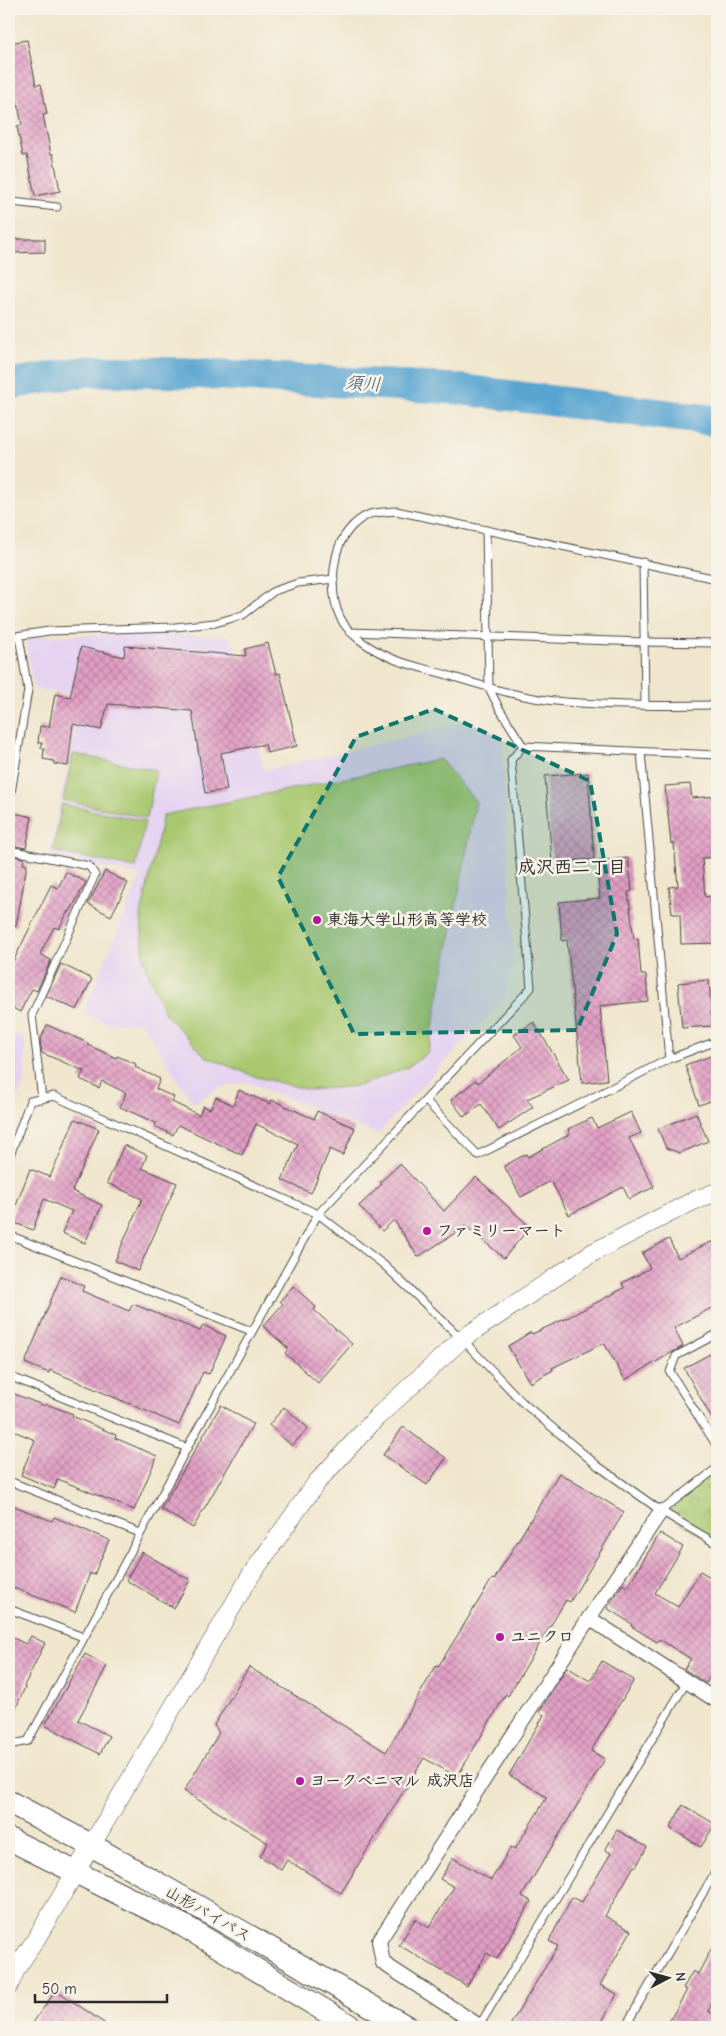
<svg xmlns="http://www.w3.org/2000/svg" width="726" height="2036" font-family="'Comic Neue','Klee One',sans-serif">
<style>
.built{fill:#e5d3f1}
.green{fill:#a8c76e;stroke:#6a794c}
.park{fill:url(#park-crowns);stroke:#6a794c}
.lines{fill:none;stroke-linecap:round;stroke-linejoin:round}
.river{stroke:#59a4d1;stroke-width:31}
.building{fill:url(#building-cross-hatch)}
.service-casing{stroke:#494743;stroke-width:9}
.minor-casing{stroke:#494743;stroke-width:16}
.tertiary-casing{stroke:#494743;stroke-width:19}
.trunk-casing{stroke:#494743;stroke-width:24}
.service{stroke:#fff;stroke-width:7}
.minor{stroke:#fff;stroke-width:14}
.tertiary{stroke:#fff;stroke-width:18}
.trunk{stroke:#fff;stroke-width:22}
.marked{fill:#0f766e;fill-opacity:0.2;stroke:#0f766e;stroke-width:4;stroke-dasharray:10 6;stroke-linejoin:round}
.poi-dot{fill:#b5179e;stroke:#f7f3e8;stroke-width:2}
.labels{text-anchor:middle;dominant-baseline:central;stroke-width:5;stroke-linejoin:round;paint-order:stroke}
.poi-label{font-size:16px;font-weight:bold;fill:#2b2b2b;stroke:#f7f3e8;text-anchor:start}
.street-label{font-size:16px;fill:#2b2b2b;stroke:#f7f3e8}
.water-label{font-size:18px;font-style:italic;fill:#3b5565;stroke:#f7f3e8}
.neighbourhood-label{font-size:18px;font-weight:bold;fill:#2b2b2b;stroke:#f7f3e8}
</style>
<defs>
<pattern id="park-crowns" width="20" height="18" patternUnits="userSpaceOnUse" patternTransform="scale(1.25)"><rect width="20" height="18" fill="#a8c76e"/><path d="M2 6a3 3 0 1 1 6 0M12 15a3 3 0 1 1 6 0" fill="none" stroke="#89a25b"/></pattern>
<pattern id="building-cross-hatch" width="8" height="8" patternUnits="userSpaceOnUse" patternTransform="scale(1.25)"><rect width="8" height="8" fill="#e29fc5"/><path d="M0 0l8 8M0 8l8-8" fill="none" stroke="#b782a0"/></pattern>
</defs>
<rect width="100%" height="100%" fill="#f7f3e8"/>
<filter id="ink" filterUnits="userSpaceOnUse"><feTurbulence type="fractalNoise" baseFrequency=".02" numOctaves="2"/><feDisplacementMap in="SourceGraphic" scale="10" xChannelSelector="R" yChannelSelector="G"/><feConvolveMatrix kernelMatrix="1 2 1 2 8 2 1 2 1" color-interpolation-filters="sRGB"/></filter>
<filter id="wash" filterUnits="userSpaceOnUse"><feTurbulence type="fractalNoise" baseFrequency=".0096" numOctaves="4" result="noise"/><feDisplacementMap in="SourceGraphic" scale="20" xChannelSelector="R" yChannelSelector="G"/><feGaussianBlur stdDeviation="1.12" result="paint"/><feColorMatrix in="noise" values="0 0 0 0 0 0 0 0 0 0 0 0 0 0 0 0 0 1.4 0 .05"/><feComposite in="paint" operator="in"/></filter>
<g filter="url(#wash)">
<rect width="100%" height="100%" fill="#f0e6cd"/>
<g class="built">
<polygon points="110,634 228,636 234,644 264,771 468,722 502,736 513,965 504,999 377,1134 247,1082 219,1088 193,1103 141,1022 108,1023 83,1013 141,876 49,855 76,728 71,727 76,695 34,689 26,644 30,637"/>
<polygon points="9,1032 25,1038 25,1079 9,1122"/>
</g>
<g class="green">
<polygon points="73,754 156,770 147,818 63,800"/>
<polygon points="440,759 476,802 428,1053 408,1067 358,1086 308,1090 253,1076 205,1056 165,1014 144,963 141,915 163,815"/>
<polygon points="62,804 145,821 136,868 53,851"/>
</g>
<polygon class="park" points="717,1469 717,1544 661,1511"/>
<g class="lines">
<polyline class="river" points="9,384 88,371 190,373 456,389 717,421"/>
</g>
<g id="blocks">
<g class="building">
<polygon points="27,40 36,85 41,84 47,114 43,115 51,154 53,154 60,191 35,196 27,155 23,156 17,126 22,125 13,79 9,80 9,43"/>
<polygon points="9,239 45,239 45,252 9,253"/>
<polygon points="268,643 276,674 280,673 297,746 267,753 265,744 221,753 227,790 205,793 192,711 108,704 101,730 73,724 68,766 54,764 54,761 43,759 44,749 41,748 42,743 38,743 40,726 49,727 55,694 70,697 81,647 124,657 125,646 246,656 245,649"/>
<polygon points="588,773 594,859 552,862 545,776"/>
<polygon points="690,784 692,798 717,796 717,857 702,858 705,897 717,895 717,943 681,944 680,914 672,914 669,887 678,886 674,843 671,844 665,786"/>
<polygon points="15,813 32,817 26,848 9,845"/>
<polygon points="9,855 24,858 23,864 27,865 16,926 9,926"/>
<polygon points="628,858 632,891 628,892 634,939 638,938 641,975 646,975 648,1001 600,1006 607,1080 582,1083 567,940 562,941 559,902 600,898 596,861"/>
<polygon points="105,871 128,883 111,916 88,904"/>
<polygon points="66,872 86,882 70,912 68,911 59,929 54,927 40,954 51,960 37,991 32,989 20,1012 9,1006 9,970 51,885 58,888"/>
<polygon points="61,964 92,979 77,1010 46,996"/>
<polygon points="709,980 712,1026 682,1028 678,983"/>
<polygon points="534,1022 569,1080 527,1099 533,1107 499,1130 481,1104 464,1117 451,1100 476,1080 478,1083 522,1047 514,1035"/>
<polygon points="47,1025 88,1043 88,1045 116,1058 117,1056 136,1064 135,1067 160,1079 156,1089 174,1097 172,1102 199,1115 203,1106 210,1109 216,1097 233,1105 239,1090 270,1104 272,1100 314,1119 317,1111 355,1128 343,1155 330,1149 311,1193 282,1180 298,1144 256,1124 242,1155 178,1125 173,1135 155,1126 156,1123 120,1107 126,1093 102,1081 99,1088 80,1079 84,1071 42,1053 40,1041"/>
<polygon points="717,1054 717,1099 699,1105 685,1065"/>
<polygon points="631,1112 641,1133 629,1138 654,1187 629,1199 623,1187 569,1215 551,1181 521,1197 504,1166 526,1154 528,1157 570,1134 568,1129 592,1118 597,1128"/>
<polygon points="696,1113 708,1141 680,1153 666,1148 658,1129"/>
<polygon points="75,1119 99,1129 72,1191 102,1205 85,1243 62,1233 72,1211 44,1199 33,1230 10,1221 30,1169 50,1177"/>
<polygon points="124,1145 147,1155 142,1168 177,1183 138,1271 115,1261 142,1199 107,1183"/>
<polygon points="400,1164 444,1211 476,1177 530,1227 504,1258 466,1226 418,1257 394,1220 382,1231 359,1206 382,1184 380,1182"/>
<polygon points="669,1239 678,1258 713,1241 717,1251 717,1305 674,1328 683,1346 625,1380 604,1343 552,1368 553,1370 530,1383 508,1346 531,1332 532,1334 571,1316 624,1288 622,1283 650,1268 642,1253"/>
<polygon points="61,1276 84,1286 82,1291 129,1311 133,1304 200,1331 203,1325 226,1336 209,1374 203,1372 179,1425 50,1370 49,1373 25,1363"/>
<polygon points="293,1286 316,1307 314,1310 352,1344 318,1383 285,1353 289,1349 263,1326 283,1304 280,1301"/>
<polygon points="710,1354 717,1366 717,1428 684,1368"/>
<polygon points="9,1392 45,1406 46,1404 73,1414 72,1416 116,1435 115,1438 157,1456 134,1510 58,1479 54,1489 21,1475 35,1440 9,1429"/>
<polygon points="221,1405 253,1424 193,1528 161,1509"/>
<polygon points="284,1407 308,1428 292,1446 269,1425"/>
<polygon points="403,1427 446,1458 427,1485 383,1455"/>
<polygon points="559,1473 624,1512 570,1602 566,1600 508,1696 506,1694 457,1777 424,1758 341,1893 287,1860 281,1870 260,1856 268,1843 184,1791 219,1733 214,1725 249,1667 386,1752 436,1666 438,1667 492,1579 494,1580"/>
<polygon points="9,1504 52,1521 54,1517 109,1540 94,1575 90,1573 75,1612 9,1586"/>
<polygon points="660,1533 683,1547 655,1593 678,1607 700,1571 717,1581 717,1665 706,1683 684,1669 691,1659 659,1639 657,1642 631,1626 632,1624 607,1608 623,1584 627,1587"/>
<polygon points="142,1552 190,1580 174,1608 126,1580"/>
<polygon points="9,1636 26,1644 31,1636 45,1643 24,1686 25,1687 9,1725"/>
<polygon points="85,1654 107,1666 78,1720 109,1736 100,1754 45,1725"/>
<polygon points="602,1661 634,1680 591,1751 605,1759 522,1896 531,1901 497,1959 487,1953 467,1986 399,1945 415,1919 429,1928 454,1887 440,1879 453,1858 491,1880 511,1847 515,1849 547,1797 509,1775 544,1715 539,1712 567,1667 590,1681"/>
<polygon points="683,1805 715,1824 701,1847 670,1828"/>
<polygon points="617,1830 647,1847 636,1867 634,1866 605,1916 631,1931 600,1985 617,1994 599,2027 509,2027 558,1946 549,1941 572,1897 582,1902 611,1853 605,1850"/>
<polygon points="717,1938 717,1993 708,2011 717,2016 717,2027 666,2027 687,1990 683,1988 693,1971 698,1974"/>
<polygon points="56,1990 110,2027 30,2027"/>
</g>
</g>
</g>
<g filter="url(#ink)">
<use href="#blocks" fill-opacity="0" stroke="#494743" stroke-width="1"/>
<g class="lines">
<g class="service-casing">
<g id="service">
<polyline points="9,185 12,202 9,203"/>
<polyline points="12,202 57,207"/>
<polyline points="486,530 489,688 499,708 523,746"/>
<polyline points="643,562 645,704"/>
<path d="M717,579L396,511C388,512 378,512 370,514C353,521 341,537 337,553C332,573 331,598 340,617C349,637 376,652 396,660C412,666 430,670 447,675C486,687 525,699 565,702C616,706 667,706 717,705"/>
<polyline points="350,632 644,642 717,643"/>
<polyline points="9,637 49,631 175,627 215,623 243,615 274,591 298,583 334,579"/>
<polyline points="641,752 669,1059"/>
<polyline points="9,805 28,690 19,636"/>
<polyline points="9,850 89,866 95,875 32,1015 42,1099"/>
<polyline points="426,1101 478,1155 669,1059 717,1041"/>
<polyline points="9,1158 30,1101 54,1096 318,1214 384,1265 462,1339 522,1402 598,1466 661,1511 717,1544"/>
<polyline points="9,1235 251,1331"/>
<polyline points="717,1334 676,1356 670,1372 717,1446"/>
<polyline points="9,1376 187,1448"/>
<polyline points="9,1481 140,1533"/>
<polyline points="661,1511 717,1468"/>
<polyline points="9,1609 83,1637"/>
<polyline points="9,1745 28,1741 187,1448 318,1214 531,988 511,760 523,746 717,755"/>
<polyline points="479,2026 686,1683"/>
<polyline points="625,2027 717,1869"/>
</g>
</g>
<g class="minor-casing">
<g id="minor">
<polyline points="589,1618 717,1701"/>
<polyline points="481,2027 383,1963 379,1941 589,1618 661,1511"/>
</g>
</g>
<g class="tertiary-casing">
<polyline id="tertiary" points="9,1986 16,1969 36,1939 251,1575 317,1482 377,1417 462,1339 592,1253 693,1201 717,1192"/>
</g>
<g class="trunk-casing">
<g id="trunk">
<polyline points="9,1802 91,1845 407,2027"/>
<polyline points="9,1839 184,1926 352,2027"/>
</g>
</g>
<use href="#service" class="service"/>
<use href="#minor" class="minor"/>
<use href="#tertiary" class="tertiary"/>
<use href="#trunk" class="trunk"/>
</g>
</g>
<path class="marked" d="M434,709L590,781L617,934L577,1030L354,1034L278,877L356,737Z"/>
<g class="poi-dot">
<circle cx="317" cy="920" r="5"/>
<circle cx="427" cy="1231" r="5"/>
<circle cx="500" cy="1637" r="5"/>
<circle cx="300" cy="1781" r="5"/>
</g>
<g class="labels">
<g class="poi-label">
<text x="327" y="920">東海大学山形高等学校</text>
<text x="437" y="1231">ファミリーマート</text>
<text x="510" y="1637">ユニクロ</text>
<text x="310" y="1781">ヨークベニマル 成沢店</text>
</g>
<g class="street-label">
<text transform="translate(208 1914) rotate(30)">山形バイパス</text>
</g>
<g class="water-label">
<text transform="translate(363 384) rotate(3)">須川</text>
</g>
<g class="neighbourhood-label">
<text x="572" y="867">成沢西二丁目</text>
</g>
</g>
<rect width="726" height="2036" fill="none" stroke="#f7f3e8" stroke-width="30"/>
<g transform="translate(668 1978) rotate(84)" stroke="#f7f3e8" stroke-width="4" paint-order="stroke">
<path d="M0-4L9 19L0 12L-9 19Z" fill="#2b2b2b"/>
<text y="-8" font-size="14" font-weight="bold" text-anchor="middle" fill="#2b2b2b">N</text>
</g>
<path d="M35 1994v8h132v-8" fill="none" stroke="#2b2b2b" stroke-width="2.5"/>
<text x="42" y="1994" font-size="15" fill="#2b2b2b" stroke="#f7f3e8" stroke-width="4" paint-order="stroke">50 m</text>
</svg>
